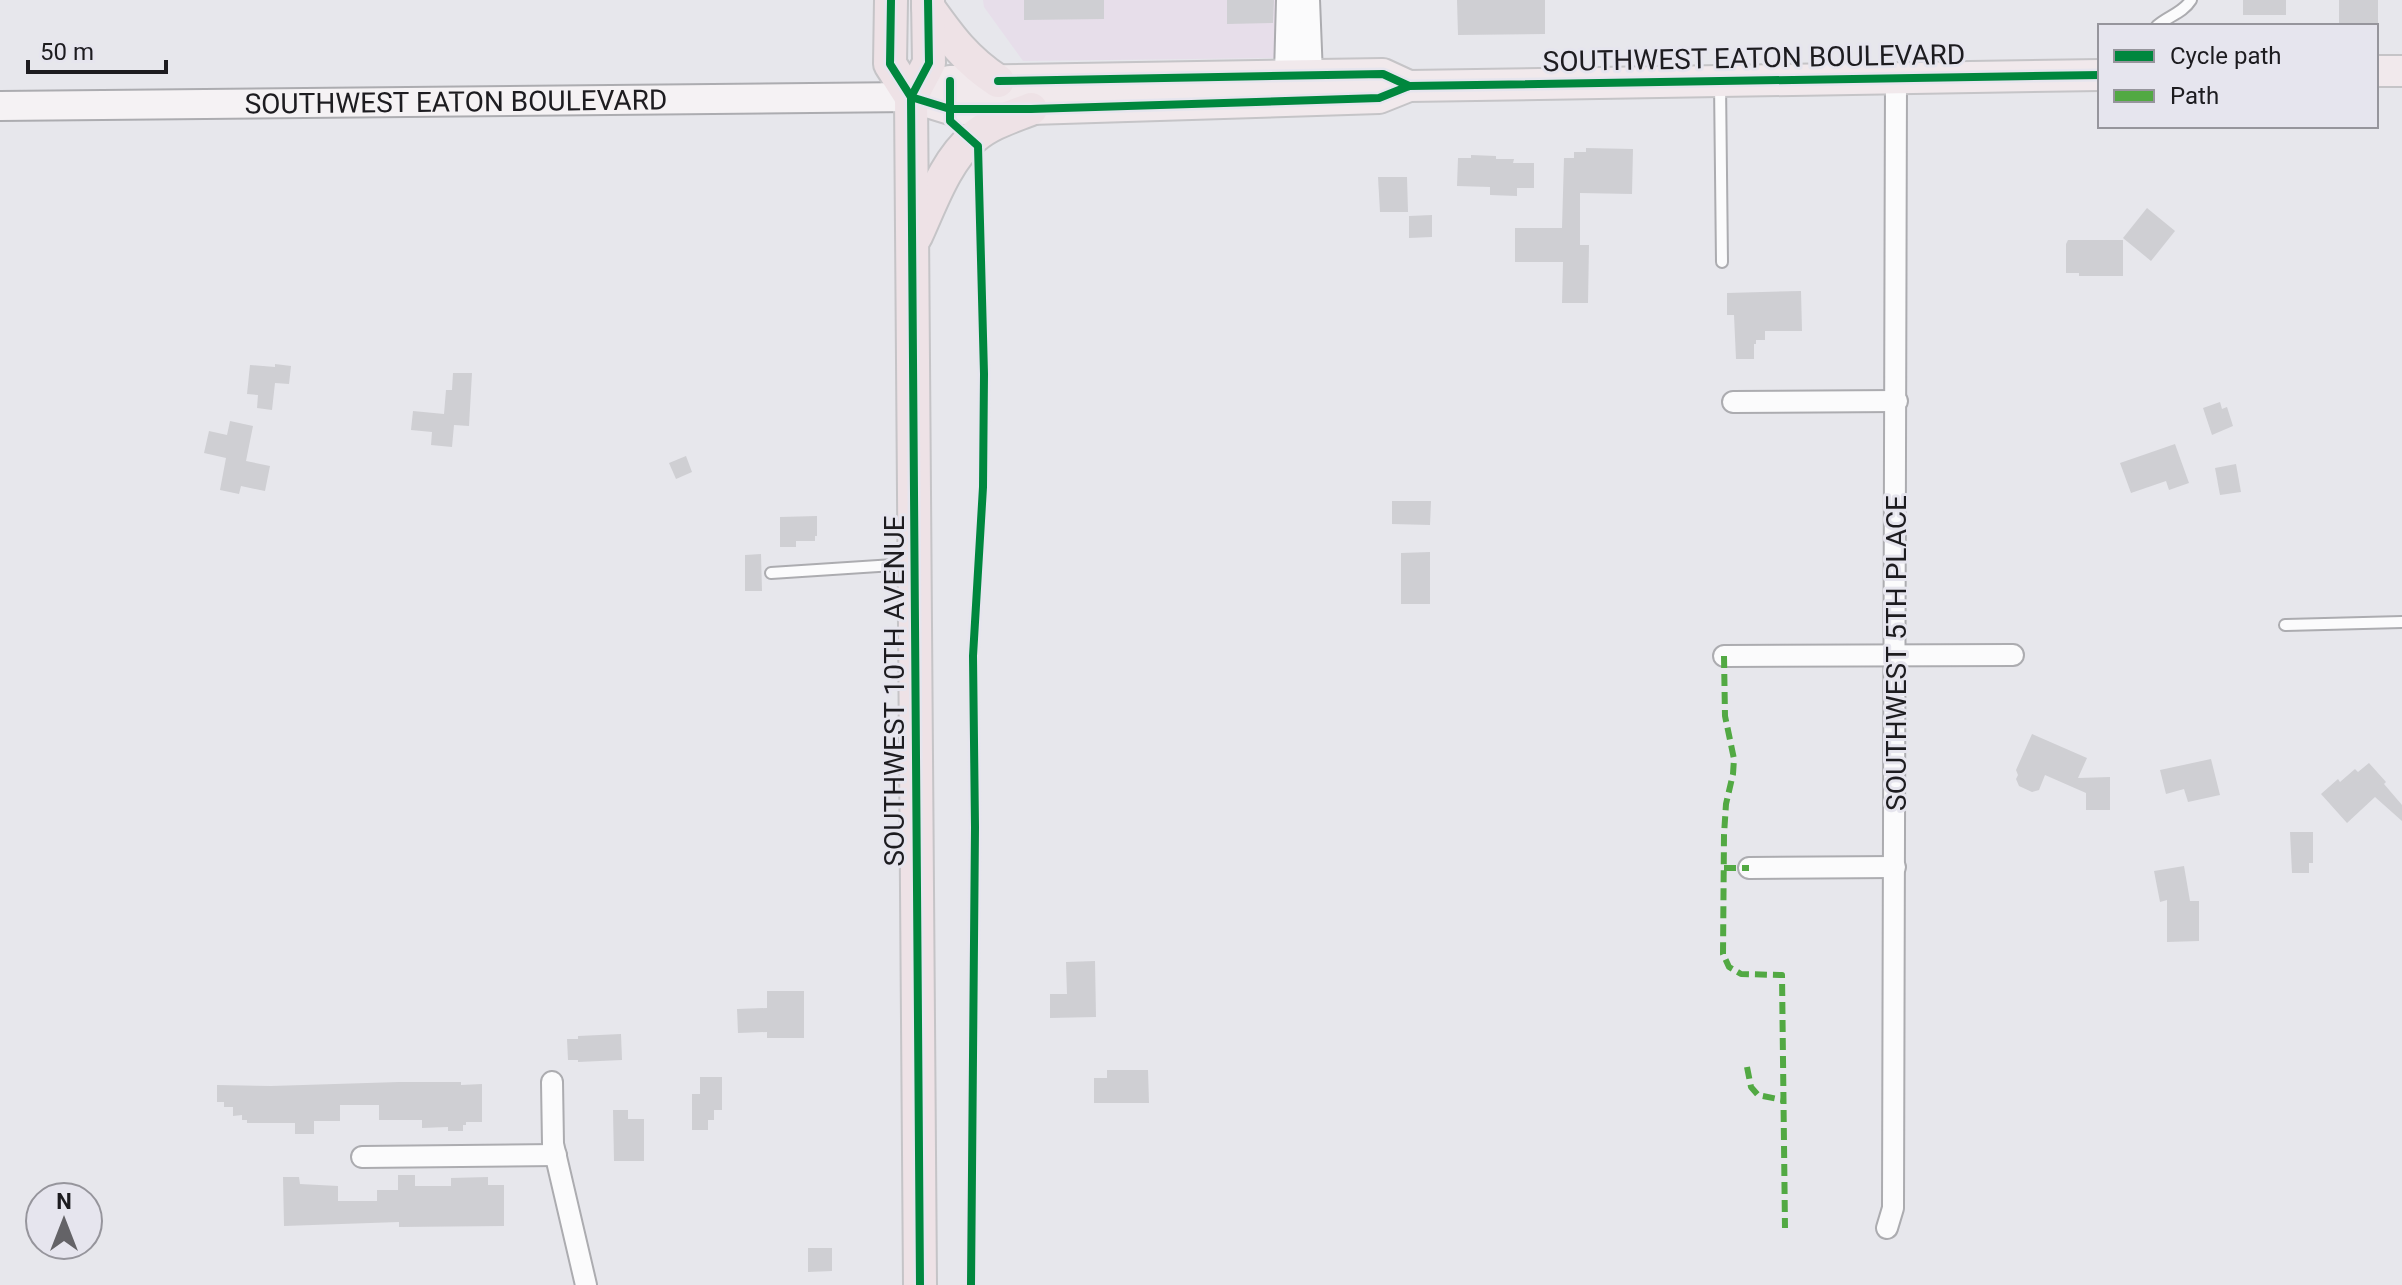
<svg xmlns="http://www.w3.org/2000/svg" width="2402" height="1285" font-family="Roboto,sans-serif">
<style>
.commercial{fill:#e7deea}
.building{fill:#cfcfd3}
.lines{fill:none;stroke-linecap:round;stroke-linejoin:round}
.service-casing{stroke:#acacb0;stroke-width:14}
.minor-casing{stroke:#acacb0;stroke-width:24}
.tertiary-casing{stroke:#acacb0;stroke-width:28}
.secondary-casing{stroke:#acacb0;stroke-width:32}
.primary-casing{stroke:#c5c4c7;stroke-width:34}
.trunk-casing{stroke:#c5c4c7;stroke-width:36}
.service{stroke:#fbfbfc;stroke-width:10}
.minor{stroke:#fbfbfc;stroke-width:20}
.tertiary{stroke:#fbfbfc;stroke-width:24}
.secondary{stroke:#f5f2f4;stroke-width:28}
.primary{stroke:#f1e9ec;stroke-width:30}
.trunk{stroke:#eee2e6;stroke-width:32}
.quiet{stroke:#52a943;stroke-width:6;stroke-dasharray:12 6;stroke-linecap:butt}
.cycleway-casing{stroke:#e6e5ee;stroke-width:13}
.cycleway{stroke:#00873e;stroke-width:8}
.labels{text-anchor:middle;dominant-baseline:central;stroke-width:6;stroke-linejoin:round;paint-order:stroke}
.street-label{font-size:28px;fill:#1d1c20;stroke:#e6e5ee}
</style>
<rect width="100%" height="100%" fill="#e7e7ec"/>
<polygon class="commercial" points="983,0 1279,0 1279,58 1023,61 984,7"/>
<g class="building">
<polygon points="1024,0 1104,0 1104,19 1024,20"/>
<polygon points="1227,0 1274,0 1273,23 1227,24"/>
<polygon points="1457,0 1545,0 1545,34 1458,35"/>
<rect x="2243" y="0" width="43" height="15"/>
<rect x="2339" y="0" width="39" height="23"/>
<polygon points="1586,148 1633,149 1632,194 1580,193 1580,245 1589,245 1588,303 1562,303 1563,262 1515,262 1515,228 1562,228 1564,158 1574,158 1574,152 1586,152"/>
<polygon points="1471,155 1496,156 1496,159 1514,159 1513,163 1534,163 1534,188 1517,188 1517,196 1490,195 1490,187 1457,186 1458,158 1471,158"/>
<polygon points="1378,177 1407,177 1408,212 1380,212"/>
<polygon points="2147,208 2175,231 2151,261 2123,238"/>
<polygon points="1432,215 1432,237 1409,238 1409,216"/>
<polygon points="2068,240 2123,240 2123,276 2079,276 2079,273 2066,273 2066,244"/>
<polygon points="1801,291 1802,331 1765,331 1765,340 1756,340 1756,344 1754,344 1754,359 1736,359 1734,315 1727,315 1727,293"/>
<polygon points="275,364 291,366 289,384 275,383 272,410 257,408 258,395 247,394 250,365 275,367"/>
<polygon points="453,373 472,373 469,426 454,425 452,447 431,445 432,432 411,430 413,411 444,414 446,390 452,390"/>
<polygon points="2220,402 2222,409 2227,407 2233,426 2212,435 2203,408"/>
<polygon points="230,421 253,426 246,461 270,466 265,491 241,486 239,494 220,490 226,458 204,453 209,431 227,435"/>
<polygon points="2175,444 2189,483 2169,490 2166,481 2131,493 2120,463"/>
<polygon points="686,456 692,472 676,479 669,463"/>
<polygon points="2236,464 2241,492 2220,495 2215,468"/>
<polygon points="1392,501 1431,501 1430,525 1392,524"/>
<polygon points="817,516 817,536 815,536 815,541 796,541 796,547 780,547 780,517"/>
<polygon points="1430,552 1430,604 1401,604 1401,553"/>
<polygon points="761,554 762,591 745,591 745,555"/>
<polygon points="2032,734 2087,758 2078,778 2110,777 2110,810 2086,810 2086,793 2045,775 2039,790 2032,792 2019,786 2016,779 2018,775 2016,770"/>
<polygon points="2211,759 2220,795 2188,802 2184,789 2166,794 2160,770"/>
<polygon points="2369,763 2386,782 2384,784 2402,805 2402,821 2375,797 2347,823 2321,794 2338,779 2340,782 2355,769 2358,772"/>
<polygon points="2290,832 2313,832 2313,863 2309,863 2309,873 2292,873"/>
<polygon points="2184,866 2190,901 2199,901 2199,941 2167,942 2167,900 2160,902 2154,871"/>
<polygon points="1095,961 1096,1017 1050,1018 1050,994 1067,994 1066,962"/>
<polygon points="767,991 804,991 804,1038 767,1038 767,1032 738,1033 737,1009 767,1008"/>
<polygon points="621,1034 622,1060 578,1062 578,1060 568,1060 567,1039 578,1039 578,1036"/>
<polygon points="1107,1070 1148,1070 1149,1103 1094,1103 1094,1078 1107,1078"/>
<polygon points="700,1077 722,1077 722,1110 714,1110 714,1120 708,1120 708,1130 692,1130 692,1094 700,1094"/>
<polygon points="399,1082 461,1082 461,1085 482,1084 482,1122 466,1122 466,1125 463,1125 463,1131 448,1131 448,1127 422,1128 422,1120 379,1120 379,1105 340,1105 340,1121 314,1121 314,1134 295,1134 295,1123 247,1123 247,1120 242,1120 242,1115 233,1116 233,1107 224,1107 224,1102 217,1102 217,1085 271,1086"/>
<polygon points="613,1110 628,1110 628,1119 644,1119 644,1161 614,1161"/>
<polygon points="398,1175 415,1175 415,1186 451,1186 451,1178 488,1177 488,1185 504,1185 504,1226 399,1227 399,1222 284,1226 283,1177 299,1177 300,1184 338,1186 338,1201 377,1201 377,1190 398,1190"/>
<polygon points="808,1248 832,1248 832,1271 808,1272"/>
</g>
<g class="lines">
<g class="service-casing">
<g id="service">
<path d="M2157,26C2168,16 2183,13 2191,0"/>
<polyline points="1720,83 1722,262"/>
<polyline points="771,573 909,564"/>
<polyline points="2285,625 2402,622"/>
</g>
</g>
<g class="minor-casing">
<g id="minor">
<polyline points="1733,402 1897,401"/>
<polyline points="1724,656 2013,655"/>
<polyline points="1749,868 1895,867"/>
<polyline points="552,1082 553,1144 586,1285"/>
<polyline points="362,1157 556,1155"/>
<polyline points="1887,1228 1893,1208 1896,78"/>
</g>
</g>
<g class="tertiary-casing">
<g id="tertiary">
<polyline points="1307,0 1310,75"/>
<polyline points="1287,75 1289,0"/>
</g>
</g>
<g class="secondary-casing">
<g id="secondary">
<path id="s1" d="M0,106L911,97"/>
</g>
</g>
<g class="primary-casing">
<g id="primary">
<polyline points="2376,71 2402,71"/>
<polyline points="911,97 950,109 1031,109 1379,98 1409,86 2100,75"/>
<polyline points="911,97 950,81 1383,74 1409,86"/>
</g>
</g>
<g class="trunk-casing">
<g id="trunk">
<polyline points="891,0 890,64 911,97"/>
<path d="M928,7C950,38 966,60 998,81"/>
<path d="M916,236C931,204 945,161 974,137C990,123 1011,117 1031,109"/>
<polyline points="920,1285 911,97 929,63 928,0"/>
</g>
</g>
<use href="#service" class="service"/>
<use href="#minor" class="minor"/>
<use href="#tertiary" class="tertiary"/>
<use href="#secondary" class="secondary"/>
<use href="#primary" class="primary"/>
<use href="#trunk" class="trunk"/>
<g class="quiet">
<polyline points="1724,656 1725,716 1734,759 1733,774 1726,804 1724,835 1723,954 1729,967 1741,974 1782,975 1785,1228"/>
<polyline points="1724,868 1749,868"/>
<polyline points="1747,1067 1751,1087 1758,1095 1783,1100"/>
</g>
<g class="cycleway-casing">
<g id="cycleway">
<polyline points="891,0 890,64 911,97"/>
<polyline points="950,81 950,121 978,146 984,374 983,487 973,656 975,827 971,1285"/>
<polyline points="998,81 1383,74 1409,86"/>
<polyline points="911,97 950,109 1031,109 1379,98 1409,86 2100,75"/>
<polyline points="920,1285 911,97 929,63 928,0"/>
</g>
</g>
<use href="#cycleway" class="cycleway"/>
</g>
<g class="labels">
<g class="street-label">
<text transform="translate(1754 58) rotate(-1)">SOUTHWEST EATON BOULEVARD</text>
<text stroke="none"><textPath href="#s1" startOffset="456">SOUTHWEST EATON BOULEVARD</textPath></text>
<text transform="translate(1896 653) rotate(-90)">SOUTHWEST 5TH PLACE</text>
<text transform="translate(894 691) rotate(-90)">SOUTHWEST 10TH AVENUE</text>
</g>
</g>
<rect x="2098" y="24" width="280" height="104" fill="#e6e5ee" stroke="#96959c" stroke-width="2"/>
<rect x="2114" y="50" width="40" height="12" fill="#00873e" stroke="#96959c" stroke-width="2"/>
<text x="2170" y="64" font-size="24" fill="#1d1c20">Cycle path</text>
<rect x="2114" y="90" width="40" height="12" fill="#52a943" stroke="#96959c" stroke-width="2"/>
<text x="2170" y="104" font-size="24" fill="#1d1c20">Path</text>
<g transform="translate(64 1221)"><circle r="38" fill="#e6e5ee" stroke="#96959c" stroke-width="2"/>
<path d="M0-6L14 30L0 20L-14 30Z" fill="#646367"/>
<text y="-12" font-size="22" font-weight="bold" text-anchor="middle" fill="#1d1c20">N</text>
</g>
<path d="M28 60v12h138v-12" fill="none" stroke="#1d1c20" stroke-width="4"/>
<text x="40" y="60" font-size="24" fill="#1d1c20" stroke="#e6e5ee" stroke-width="6" paint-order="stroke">50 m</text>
</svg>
